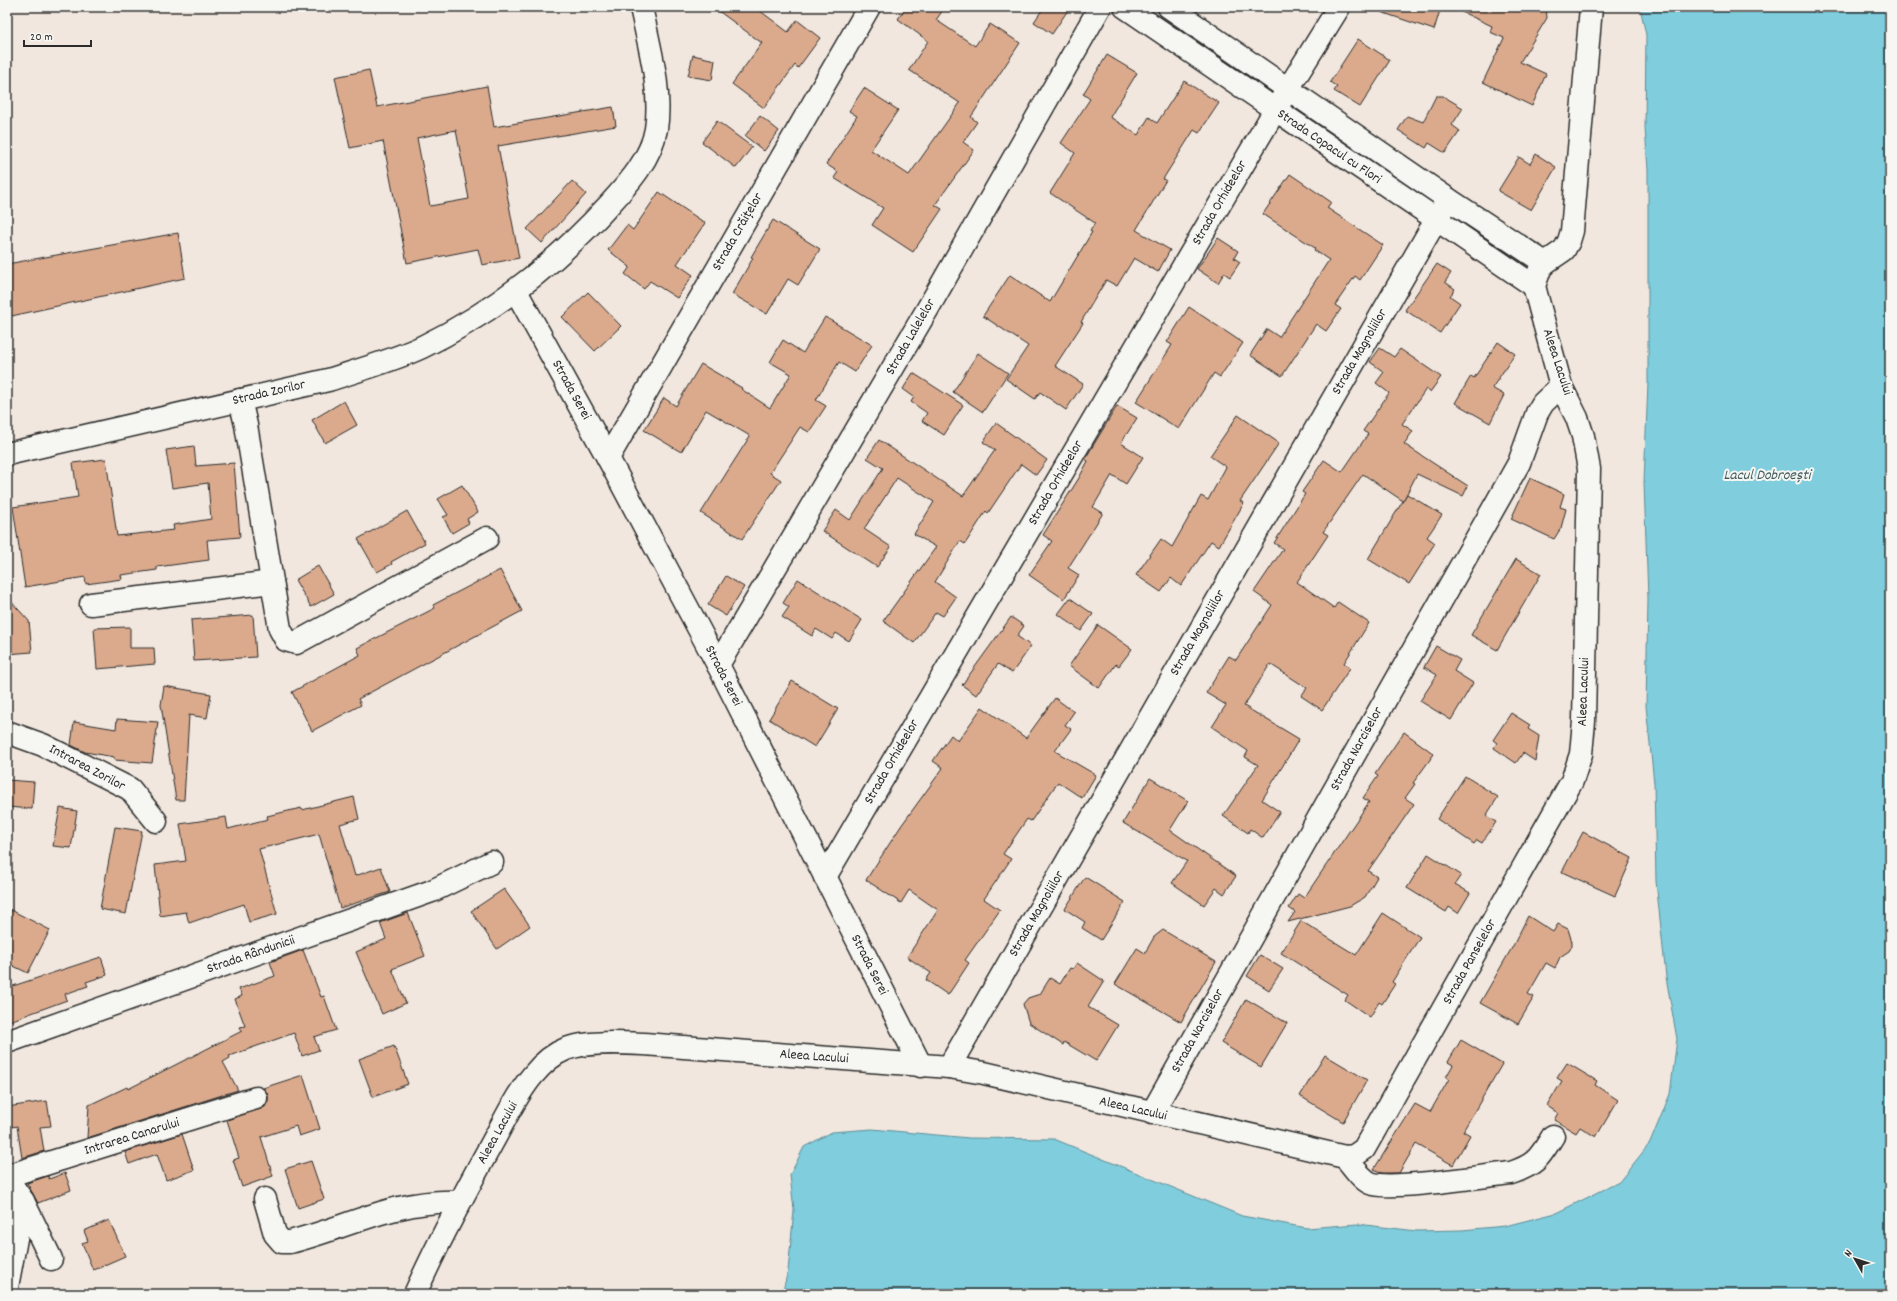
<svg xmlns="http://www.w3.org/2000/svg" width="1897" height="1301" font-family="Dekko,sans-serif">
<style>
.water{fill:#7fcddd;stroke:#5d8c96}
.building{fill:#dbaa8d;stroke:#2b2b2b;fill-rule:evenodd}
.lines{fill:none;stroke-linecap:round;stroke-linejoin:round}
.minor-casing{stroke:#2b2b2b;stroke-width:25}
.minor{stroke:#f6f6f2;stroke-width:22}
.labels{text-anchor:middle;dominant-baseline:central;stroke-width:4;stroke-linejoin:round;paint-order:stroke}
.street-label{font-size:14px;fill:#2b2b2b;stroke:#f6f6f2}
.water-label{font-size:15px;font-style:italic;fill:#445c60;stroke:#f6f6f2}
</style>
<rect width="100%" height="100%" fill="#f1e7de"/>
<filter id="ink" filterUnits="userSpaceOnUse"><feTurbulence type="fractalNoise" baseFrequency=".025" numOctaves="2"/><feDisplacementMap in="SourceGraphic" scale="8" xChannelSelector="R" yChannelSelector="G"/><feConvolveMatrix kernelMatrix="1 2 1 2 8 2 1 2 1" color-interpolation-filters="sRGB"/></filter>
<g filter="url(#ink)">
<polygon class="water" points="1640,7 1890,7 1890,1294 782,1294 788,1271 794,1210 790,1175 804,1147 832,1132 872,1129 969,1138 1054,1139 1242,1216 1307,1228 1357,1224 1417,1231 1462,1230 1505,1226 1556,1213 1619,1182 1650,1143 1670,1094 1677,1039 1666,977 1656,881 1654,783 1646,706 1648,599 1644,482 1648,383 1648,170 1645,128 1646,35"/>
<g class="building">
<polygon points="713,7 755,7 788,32 797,20 820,38 798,68 795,65 764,108 732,84 762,43"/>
<polygon points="906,7 945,7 936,20 975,46 990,24 1020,43 971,117 977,122 963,142 974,150 935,205 942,209 913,252 872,225 883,208 834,178 838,172 826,164 857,116 849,111 864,88 898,110 871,150 909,175 960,103 909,70 928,41 898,19"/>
<polygon points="1044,7 1070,7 1052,34 1034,22"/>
<polygon points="1375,7 1441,7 1434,30 1375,10"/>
<polygon points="1451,7 1546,7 1547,18 1520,62 1546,74 1532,106 1483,82 1504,38 1490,32 1492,26"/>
<polygon points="1358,39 1390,60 1360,107 1334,91 1337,87 1330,82"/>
<polygon points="693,55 715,60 712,80 688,76"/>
<polygon points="1107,55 1137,73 1110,117 1138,135 1149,117 1157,123 1184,81 1219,103 1199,133 1194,130 1163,179 1166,180 1136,230 1170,250 1158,272 1134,258 1117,286 1106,280 1081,322 1083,323 1055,366 1083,384 1066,410 1040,392 1035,399 1006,379 1028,346 983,316 1010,275 1050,302 1092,232 1090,231 1095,223 1050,193 1075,153 1061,143 1090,99 1083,94"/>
<path d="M369,70L377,107L487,86L494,127L613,107L616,126L498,146L519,258L482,265L478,249L407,263L383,141L350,148L335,77ZM456,130L469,199L430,206L417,138Z"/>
<polygon points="1436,96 1443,96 1463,108 1452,125 1460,131 1445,153 1429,143 1426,148 1398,130 1407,116 1423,122"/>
<polygon points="760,116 779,131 764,151 745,136"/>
<polygon points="717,121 752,147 736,168 702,142"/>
<polygon points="1536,154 1556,167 1531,210 1498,191 1519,157 1530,164"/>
<polygon points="1290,174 1331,202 1327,208 1383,245 1360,280 1355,276 1335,305 1341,309 1326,331 1316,324 1282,376 1250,355 1267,329 1279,337 1329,260 1314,250 1315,248 1263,214"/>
<polygon points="572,181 586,194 542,243 527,229"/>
<polygon points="659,192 705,223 677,264 693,275 677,298 650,281 644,289 625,274 630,267 608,250 627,225 633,230"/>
<polygon points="773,220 820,249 798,285 788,279 767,314 732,294 753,258 751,257"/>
<polygon points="178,233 185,278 7,317 7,264"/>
<polygon points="1218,238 1238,251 1234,258 1240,262 1230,277 1224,273 1218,283 1197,269"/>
<polygon points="1437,264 1451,273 1445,282 1455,289 1450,296 1460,303 1440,333 1405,310"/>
<polygon points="588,292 621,326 595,351 562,317"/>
<polygon points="1189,307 1243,343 1220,377 1214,373 1179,429 1136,402 1172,345 1167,342"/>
<polygon points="825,317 872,345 855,372 839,362 816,400 826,406 809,432 800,427 770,473 781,480 742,539 701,513 750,436 706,410 681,452 644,430 664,398 676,406 701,364 742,388 741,389 770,408 791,374 770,362 783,340 803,353"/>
<polygon points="1498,342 1515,354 1492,388 1504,395 1490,423 1455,403 1471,376 1474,378"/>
<polygon points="1380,348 1394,357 1400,349 1441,377 1430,392 1426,389 1402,424 1413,431 1404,444 1468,486 1463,496 1417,474 1403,501 1363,474 1323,532 1328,535 1297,582 1334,608 1338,602 1369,623 1344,663 1350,668 1322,710 1301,696 1307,688 1270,664 1244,706 1299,739 1262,800 1280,812 1263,838 1250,829 1248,833 1223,816 1258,765 1245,757 1248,751 1212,727 1226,705 1206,693 1229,656 1236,660 1272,605 1254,592 1283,549 1274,543 1305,494 1302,492 1324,460 1342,472 1368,434 1363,431 1389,393 1376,383 1384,372 1370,362"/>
<polygon points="978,353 1008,373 983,412 953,392"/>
<polygon points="913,373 963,405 944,435 922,421 927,413 911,402 914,397 903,389"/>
<polygon points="344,401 357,425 325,443 312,420"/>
<polygon points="1117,406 1137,418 1121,443 1143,457 1126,484 1112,475 1093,507 1103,513 1068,568 1079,575 1064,599 1029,575 1052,541 1043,535 1079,478 1088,461 1085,459"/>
<polygon points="1238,415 1279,443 1240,501 1244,503 1219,546 1211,541 1181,586 1171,578 1161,592 1136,575 1161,539 1172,547 1201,496 1208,500 1226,467 1210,456"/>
<polygon points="996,423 1047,460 1036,475 1021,464 988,513 986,511 965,544 960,541 935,582 956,597 943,616 936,612 914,643 883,621 936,547 914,534 934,502 897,478 864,529 891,547 877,567 822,531 836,510 850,520 883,468 867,458 879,440 963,496 995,450 983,442"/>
<polygon points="194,446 196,466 234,463 240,537 207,540 209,560 157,567 157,570 121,575 122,579 86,584 85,577 25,587 13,507 78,497 73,463 106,459 117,536 174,530 173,525 211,519 208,483 172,488 166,450"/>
<polygon points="1530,478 1564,494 1560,507 1566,509 1561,528 1554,539 1511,519"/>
<polygon points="462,485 478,512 467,519 469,523 452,533 443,517 448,515 438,499"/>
<polygon points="1407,494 1442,515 1427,537 1435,543 1409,584 1368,559"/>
<polygon points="407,511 425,543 391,562 392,564 377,572 358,539"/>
<polygon points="1516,559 1541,574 1497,650 1471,635"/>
<polygon points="318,566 334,594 311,607 295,580"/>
<polygon points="500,570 522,611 358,699 361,705 312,731 292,692 360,655 357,648 435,608 433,605"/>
<polygon points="726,576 744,587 726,616 708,605"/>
<polygon points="798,579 862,620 849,641 836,633 832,639 816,629 812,636 782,617 789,607 783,603"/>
<polygon points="7,597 29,621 32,652 7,654"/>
<polygon points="1070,598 1093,614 1081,631 1058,614"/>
<polygon points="253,615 256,657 194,661 191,620"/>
<polygon points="1011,617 1024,626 1017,636 1031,646 1012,673 998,664 976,695 962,685"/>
<polygon points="1098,625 1132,649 1119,666 1116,664 1099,688 1069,666"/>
<polygon points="130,627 130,648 154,648 155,664 97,669 94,628"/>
<polygon points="1436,646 1460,660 1454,671 1473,683 1451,720 1420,701 1437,675 1424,667"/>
<polygon points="792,681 838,709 815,747 769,719"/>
<polygon points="164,686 211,694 207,718 189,715 184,800 176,800 161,705"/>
<polygon points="1055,698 1074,712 1065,725 1071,729 1055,751 1096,775 1082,798 1058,782 1031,821 1027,819 1003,854 1011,859 984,899 1000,910 965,960 969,963 948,995 926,980 931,973 907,957 938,910 909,890 901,903 866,880 901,826 943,768 933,761 951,735 958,741 982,707 1026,738"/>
<polygon points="1511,713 1530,725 1528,729 1539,736 1535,761 1523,753 1516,763 1494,748 1497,743 1493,740"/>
<polygon points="117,719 158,722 152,763 114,760 114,757 85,752 71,745 74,722 116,729"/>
<polygon points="1404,732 1434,754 1413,783 1415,784 1405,798 1414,804 1368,871 1377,877 1365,897 1350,906 1288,922 1295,912 1289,908 1298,894 1304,898 1369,802 1363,798 1378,776 1375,774"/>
<polygon points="1465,776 1498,797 1486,816 1496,822 1482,843 1477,840 1474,844 1437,819"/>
<polygon points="1150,778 1188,801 1170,830 1236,876 1224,894 1216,888 1204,905 1172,883 1187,861 1123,823"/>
<polygon points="7,780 34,782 32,809 7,807"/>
<polygon points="354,797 359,819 340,824 355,876 381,867 390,892 340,908 319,834 259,849 277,914 249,922 244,904 189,923 186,912 160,916 155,865 186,861 180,824 226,817 228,829 268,819 267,816 301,808 302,810"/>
<polygon points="60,808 77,811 71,848 53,846"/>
<polygon points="115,827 142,831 126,914 100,909"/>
<polygon points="1583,832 1632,858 1615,896 1562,872"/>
<polygon points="1428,854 1461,875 1455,884 1470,893 1458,913 1449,907 1446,912 1407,888"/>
<polygon points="1085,877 1125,902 1101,940 1082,928 1085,922 1065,909"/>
<polygon points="504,889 530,926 497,949 471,911"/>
<polygon points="7,908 50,930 28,973 7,963"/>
<polygon points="408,913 425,956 392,969 406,1003 382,1014 356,952 386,939 380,923"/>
<polygon points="1383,913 1420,937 1392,982 1395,984 1382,1004 1379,1002 1370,1017 1345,1000 1348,995 1281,953 1301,921 1356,955"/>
<polygon points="1528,916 1553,932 1558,924 1568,929 1572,942 1572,946 1569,951 1560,957 1555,968 1546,963 1528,994 1534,997 1518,1024 1480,1003 1513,946"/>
<polygon points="1163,930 1216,962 1181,1022 1115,984 1137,948 1145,953 1154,937"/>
<polygon points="303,950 321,997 324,996 336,1030 314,1037 319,1050 302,1056 294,1033 229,1056 230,1058 223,1062 238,1090 87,1138 89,1105 127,1087 128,1089 242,1031 240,1027 245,1026 235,999 242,996 239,989 275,976 270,962"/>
<polygon points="1260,955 1283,969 1269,990 1247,976"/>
<polygon points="101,957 107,975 86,982 88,986 65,994 67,1000 7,1022 7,988"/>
<polygon points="1077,963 1104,981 1088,1007 1118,1025 1096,1061 1064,1042 1063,1045 1029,1023 1023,1004 1028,998 1040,994 1050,978 1060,984 1070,968 1073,969"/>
<polygon points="1246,999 1287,1023 1261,1067 1221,1043"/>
<polygon points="1461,1040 1502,1064 1463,1131 1470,1135 1453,1165 1416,1144 1399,1173 1382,1173 1374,1169 1415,1104 1430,1112 1449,1079 1446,1077 1453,1065 1448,1062"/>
<polygon points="394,1046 408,1084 373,1097 359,1059"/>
<polygon points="1325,1055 1367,1080 1343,1122 1300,1096"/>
<polygon points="1567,1063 1597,1081 1595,1085 1618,1100 1596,1137 1580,1127 1576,1133 1554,1120 1558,1113 1547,1106 1562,1081 1557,1078"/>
<polygon points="303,1075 320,1129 299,1136 296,1126 261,1137 273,1176 242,1187 233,1160 239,1158 227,1120 265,1107 268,1101 268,1095 263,1088"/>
<polygon points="47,1101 51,1126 40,1127 44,1151 22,1158 17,1126 7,1128 7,1107"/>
<polygon points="182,1134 194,1170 166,1180 157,1154 129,1164 125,1152"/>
<polygon points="311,1161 324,1199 298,1208 285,1169"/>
<polygon points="65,1173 71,1190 38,1203 27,1183 48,1176 49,1179"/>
<polygon points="109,1220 125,1256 93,1270 82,1243 88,1241 84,1231"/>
</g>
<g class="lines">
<g class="minor-casing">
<g id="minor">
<polyline points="1125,7 1534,286"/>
<polyline points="1169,7 1448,199 1545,263"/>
<polyline points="516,291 608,458 718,665 921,1066"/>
<polyline points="240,400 246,425 280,629 286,640 296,643 487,538"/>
<path d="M7,454L328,380C359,370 392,361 422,347C494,312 555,264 609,205C628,184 651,159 656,129C662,89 649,46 641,7"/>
<polyline points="608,458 869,7"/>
<polyline points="91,604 272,582"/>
<polyline points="718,665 927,310 1100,7"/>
<polyline points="7,732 43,745 130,789 156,821"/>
<polyline points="825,877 1275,110 1339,7"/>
<polyline points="7,1042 432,891 492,862"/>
<polyline points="949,1067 1448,199"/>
<polyline points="1152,1113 1519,463 1537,413 1543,403 1561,386"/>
<path d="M1345,1157C1352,1165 1360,1178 1370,1183C1389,1191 1485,1176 1511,1173C1537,1164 1539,1158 1553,1136"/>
<polyline points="7,1176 256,1098"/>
<polyline points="7,1178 23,1201 51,1259"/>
<path d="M265,1199L275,1234L282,1242H290C349,1227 396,1199 459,1202"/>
<polyline points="7,1287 23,1201"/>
<path d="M415,1294C438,1242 465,1192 492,1143C505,1120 516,1095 533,1075C542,1064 553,1054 566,1049C586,1041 623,1043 644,1044L949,1067L984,1073L1345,1157L1354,1156L1364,1149L1572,781L1581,754L1584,721L1589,469L1583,436L1577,418L1561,386L1534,286L1540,269L1545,263L1564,250L1569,241L1572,231L1591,7"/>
</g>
</g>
<use href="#minor" class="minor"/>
</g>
</g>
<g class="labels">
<g class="street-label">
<text transform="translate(1329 147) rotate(34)">Strada Copacul cu Flori</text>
<text transform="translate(1220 203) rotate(-60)">Strada Orhideelor</text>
<text transform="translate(738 232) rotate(-60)">Strada Crăițelor</text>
<text transform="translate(911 337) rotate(-60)">Strada Lalelelor</text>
<text transform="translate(1360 352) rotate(-60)">Strada Magnoliilor</text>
<text transform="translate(1557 362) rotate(72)">Aleea Lacului</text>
<text transform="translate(571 390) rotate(61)">Strada Serei</text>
<text transform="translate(269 393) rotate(-13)">Strada Zorilor</text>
<text transform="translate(1056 483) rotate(-60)">Strada Orhideelor</text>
<text transform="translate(1198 633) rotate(-60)">Strada Magnoliilor</text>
<text transform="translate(723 676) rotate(63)">Strada Serei</text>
<text transform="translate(1584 692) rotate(-88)">Aleea Lacului</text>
<text transform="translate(1357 749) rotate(-61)">Strada Narciselor</text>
<text transform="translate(892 762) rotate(-60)">Strada Orhideelor</text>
<text transform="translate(87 768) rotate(28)">Intrarea Zorilor</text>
<text transform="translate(1037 914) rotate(-60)">Strada Magnoliilor</text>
<text transform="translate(251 955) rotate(-19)">Strada Rândunicii</text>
<text transform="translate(1470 962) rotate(-61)">Strada Panselelor</text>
<text transform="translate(869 965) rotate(63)">Strada Serei</text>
<text transform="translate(1198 1031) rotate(-61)">Strada Narciselor</text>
<text transform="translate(814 1057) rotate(4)">Aleea Lacului</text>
<text transform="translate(1133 1109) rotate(13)">Aleea Lacului</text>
<text transform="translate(498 1133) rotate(-61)">Aleea Lacului</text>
<text transform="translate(132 1137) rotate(-17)">Intrarea Canarului</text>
</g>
<g class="water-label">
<text x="1767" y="476">Lacul Dobroești</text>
</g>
</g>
<rect width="1897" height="1301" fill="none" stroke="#f6f6f2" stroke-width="24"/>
<rect x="12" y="12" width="1873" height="1277" fill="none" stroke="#2b2b2b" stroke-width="1.5" filter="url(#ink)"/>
<g transform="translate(1855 1259) rotate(309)" stroke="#f6f6f2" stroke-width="3" paint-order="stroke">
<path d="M0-3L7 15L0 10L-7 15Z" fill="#2b2b2b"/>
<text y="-6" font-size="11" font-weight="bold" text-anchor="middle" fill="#2b2b2b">N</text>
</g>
<path d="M24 40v6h67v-6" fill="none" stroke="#2b2b2b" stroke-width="2"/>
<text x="30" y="40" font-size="12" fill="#2b2b2b" stroke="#f6f6f2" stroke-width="3" paint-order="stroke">20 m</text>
</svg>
